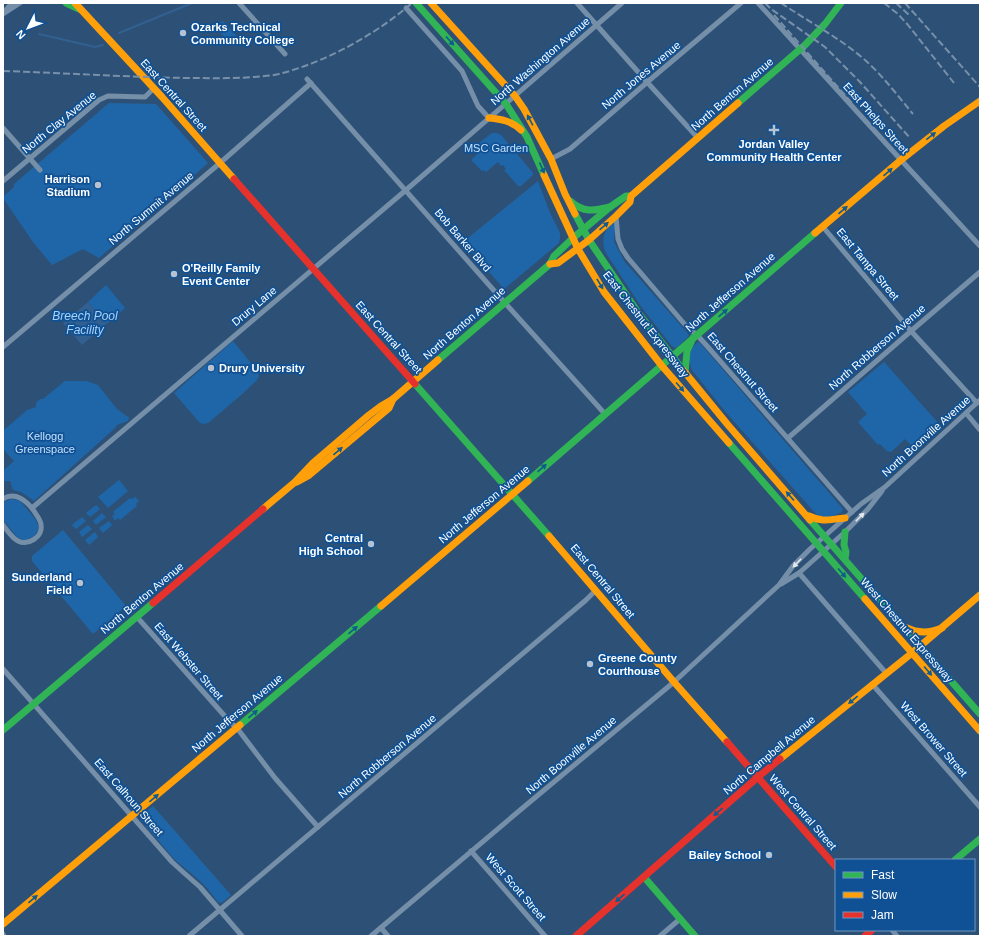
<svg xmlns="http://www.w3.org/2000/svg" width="983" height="939" font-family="Helvetica,sans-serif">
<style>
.green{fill:#1f66a9}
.water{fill:#326090}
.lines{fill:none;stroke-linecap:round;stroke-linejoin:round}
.stream{stroke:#326090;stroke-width:2}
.street{stroke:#768fa9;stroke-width:5}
.fast{stroke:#30b455;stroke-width:7}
.slow{stroke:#ff9f0a;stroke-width:7}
.jam{stroke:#e5322d;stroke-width:7}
.rail{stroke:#7890a9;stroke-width:2;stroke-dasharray:7 3;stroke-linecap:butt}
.oneway{fill:#125b8e}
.oneway2{fill:#e4e9ee}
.poi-dot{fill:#b6c2cf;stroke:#0f5194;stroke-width:1.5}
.labels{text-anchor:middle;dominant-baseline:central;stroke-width:3.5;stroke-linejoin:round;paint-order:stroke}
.poi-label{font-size:11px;font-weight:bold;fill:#fff;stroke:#0f5194;text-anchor:start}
.street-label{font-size:11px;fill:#fff;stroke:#0f5194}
.park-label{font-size:11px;fill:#c4e2fe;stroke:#0f5194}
.water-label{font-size:12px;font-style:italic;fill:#a8d3fb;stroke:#0f5194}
</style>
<rect width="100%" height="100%" fill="#2d5176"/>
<g class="green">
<polygon points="223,21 242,42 230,43 214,26"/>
<polygon points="109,103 156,104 208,163 99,258 83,249 52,265 33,242 3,198 3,197 14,187 14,184"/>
<polygon points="492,133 496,133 501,135 533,173 533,175 521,186 518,186 504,170 506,169 503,165 501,166 498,162 486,172 483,170 482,171 471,160 483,149 478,144"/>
<polygon points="538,181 550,213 560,233 560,238 559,243 504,289 463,242"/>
<path d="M614,223L615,226L614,242L620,253L624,261L689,335L687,338L676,348L673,347L671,345L640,305L606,253C601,242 603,228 614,223Z"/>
<polygon points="106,285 125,308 106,324 88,302"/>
<polygon points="233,341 258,372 259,376 257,380 240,396 208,423 204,424 200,423 174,393"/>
<path d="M698,342L700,343L843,509L842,512L828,518L817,515L724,410L692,370C688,359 688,349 698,342Z"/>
<polygon points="884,362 939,424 914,448 905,439 891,452 887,451 880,444 878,445 858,422 867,414 848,392"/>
<polygon points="65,381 86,381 98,385 117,409 125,415 129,417 128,421 117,425 115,428 34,501 21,492 13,490 10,481 3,481 3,471 14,461 3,449 3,432 4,430 27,410 36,407 36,403 40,399 43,399"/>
<polygon points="119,480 128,491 108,508 98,497"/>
<polygon points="135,497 139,501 136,504 137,506 120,520 118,518 115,521 112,516 115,514 113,512 130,498 132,499"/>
<polygon points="10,499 17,500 21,502 36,520 38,525 38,530 35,535 31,538 25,540 21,539 17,537 3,520 3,503"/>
<polygon points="96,505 100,509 90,517 86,513"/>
<polygon points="102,513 106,517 96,525 93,521"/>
<polygon points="82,517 86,521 76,529 72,525"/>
<polygon points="109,521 112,525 103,533 99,528"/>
<polygon points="88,525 92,529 82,537 79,532"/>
<polygon points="63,530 126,606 93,634 32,561 32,556"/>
<polygon points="95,532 98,537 89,545 85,540"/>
<polygon points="153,806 231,895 223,902 220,903 218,902 207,888 199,880 175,860 140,819 140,817"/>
</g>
<polygon class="water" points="88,302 106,324 82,345 63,323"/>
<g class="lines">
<g class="stream">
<polyline points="119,33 192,3"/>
<polyline points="39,34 95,47 103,45"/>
</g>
<g class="street">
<polyline points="239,3 285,54"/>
<polyline points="577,3 647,82 698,138"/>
<polyline points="758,3 901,160 980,246"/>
<polyline points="406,8 462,71 478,106 489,118"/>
<polyline points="6,10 12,3"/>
<polyline points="3,14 20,3"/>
<polyline points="307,79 505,303 605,414"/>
<polyline points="3,128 40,170"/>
<polyline points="551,159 570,149 652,78 741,3"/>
<polyline points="3,181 99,100 108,96 145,97 154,88"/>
<polyline points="616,216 618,239 622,249 628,258 687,327 697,335 707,346 852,512"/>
<polyline points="823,227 911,331 977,403"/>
<polyline points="3,347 220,163 311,83"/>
<polyline points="966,413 980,430"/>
<polyline points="788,438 911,331 980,272"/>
<path d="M3,499C15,491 27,501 34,511C37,516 41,520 41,525C43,537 28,546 18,541C12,538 7,530 3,525"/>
<polyline points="32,508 406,190 622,3"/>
<polyline points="799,573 886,673"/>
<polyline points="781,584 799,573 845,532 868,509 882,491"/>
<polyline points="137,617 230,722 237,728 275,778 318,827"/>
<polyline points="3,669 172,862 183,872 200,887 242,936"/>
<polyline points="872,684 980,807"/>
<polyline points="471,851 545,936"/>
<polyline points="381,928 388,936"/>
<polyline points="892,930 897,936"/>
<polyline points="3,934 4,936"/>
<polyline points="189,936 586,600 596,590"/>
<polyline points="371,936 525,806 674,682 779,585 793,566 810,549 861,504 885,487 980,400"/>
<polyline points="660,936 680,919"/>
</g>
<g class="fast">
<polyline points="66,3 79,9"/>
<polyline points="416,3 506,104 527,137 544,175"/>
<polyline points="738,103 805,45 825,24 841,3"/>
<path d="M570,201C584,213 593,211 610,207"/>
<polyline points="575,214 589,240 639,314 683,370"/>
<polyline points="438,360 550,264 554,256 573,238 610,207 626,196 631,196"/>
<polyline points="685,373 687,351 693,338"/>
<polyline points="415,384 549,536"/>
<polyline points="729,443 865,599"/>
<polyline points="528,481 815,233"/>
<polyline points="810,520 980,714"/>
<polyline points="845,532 844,545 846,552 845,559"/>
<polyline points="240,725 381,606"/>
<polyline points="3,730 153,603"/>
<polyline points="955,860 980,839"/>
<polyline points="644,877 695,936"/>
</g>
<g class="slow">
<polyline points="75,3 162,97 234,179"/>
<polyline points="431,3 515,96 524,109 551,159 565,194 575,214"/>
<path d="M489,118C501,119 512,121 521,130"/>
<polyline points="544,175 578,249 604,292 662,366 729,443"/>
<polyline points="815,233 901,160 944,126 980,101"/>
<polyline points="550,264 558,263 589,240 616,216 630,202 631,196 738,103"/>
<polyline points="683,370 728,425 810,520"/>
<polyline points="297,482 308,476 389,408 393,399"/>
<polyline points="263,509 295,482 313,463 369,415 381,406 393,399 438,360"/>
<path d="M809,516C824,523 830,519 845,518"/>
<polyline points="549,536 674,682 727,742"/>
<polyline points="865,599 980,731"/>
<polyline points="381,606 528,481"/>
<path d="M907,628C919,634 930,633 942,628"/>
<polyline points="780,759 912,653 980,595"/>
<polyline points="3,924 240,725"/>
</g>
<g class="jam">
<polyline points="234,179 415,384"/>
<polyline points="153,603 263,509"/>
<polyline points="727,742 836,867"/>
<polyline points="576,936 758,777 780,759"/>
<polyline points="865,936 872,930"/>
</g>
<g class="rail">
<polyline points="765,3 771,9 825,47 860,82 910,138"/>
<path d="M781,3C809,22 840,38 865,60C883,76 898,96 913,114"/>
<polyline points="884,3 898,14 908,25 954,83"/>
<polyline points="896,3 909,15"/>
<polyline points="905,3 980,87"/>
<polyline points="774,15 852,103"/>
<path d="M3,71C65,73 126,77 188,78C213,78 239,79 264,76C269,76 274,75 279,74C326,62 375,35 412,3"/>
</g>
</g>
<defs><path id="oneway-solid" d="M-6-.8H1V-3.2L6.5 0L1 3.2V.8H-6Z"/></defs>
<g class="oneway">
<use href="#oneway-solid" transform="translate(450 41) rotate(48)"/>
<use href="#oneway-solid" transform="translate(530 120) rotate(-118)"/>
<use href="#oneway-solid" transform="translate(931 136) rotate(-38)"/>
<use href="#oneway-solid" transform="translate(542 168) rotate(66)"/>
<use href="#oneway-solid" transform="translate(888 172) rotate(-41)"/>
<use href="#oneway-solid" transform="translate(843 210) rotate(-41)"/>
<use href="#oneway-solid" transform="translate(604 226) rotate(-41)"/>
<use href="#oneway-solid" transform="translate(600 284) rotate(59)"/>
<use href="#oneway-solid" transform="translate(723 313) rotate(-41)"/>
<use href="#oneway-solid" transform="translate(680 387) rotate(49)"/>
<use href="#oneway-solid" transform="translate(338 451) rotate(-40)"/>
<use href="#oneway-solid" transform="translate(542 468) rotate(-41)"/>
<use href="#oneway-solid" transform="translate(790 496) rotate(-131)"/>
<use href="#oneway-solid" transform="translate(842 573) rotate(49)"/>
<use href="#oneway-solid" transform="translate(353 630) rotate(-40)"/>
<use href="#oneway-solid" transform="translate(928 671) rotate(49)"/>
<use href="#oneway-solid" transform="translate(853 700) rotate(141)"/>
<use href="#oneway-solid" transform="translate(253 714) rotate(-40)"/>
<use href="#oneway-solid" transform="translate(154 798) rotate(-40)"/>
<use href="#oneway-solid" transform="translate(718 812) rotate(139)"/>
<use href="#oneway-solid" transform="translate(620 898) rotate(139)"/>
<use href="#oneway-solid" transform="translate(33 899) rotate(-40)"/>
</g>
<g class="oneway2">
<use href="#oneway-solid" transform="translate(860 517) rotate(-45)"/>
<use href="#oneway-solid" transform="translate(797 563) rotate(134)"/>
</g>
<g class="poi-dot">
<circle cx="183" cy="33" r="4"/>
<path d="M772 124h4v4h4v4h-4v4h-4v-4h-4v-4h4z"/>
<circle cx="98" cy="185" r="4"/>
<circle cx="174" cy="274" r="4"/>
<circle cx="211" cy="368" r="4"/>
<circle cx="371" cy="544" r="4"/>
<circle cx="80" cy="583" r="4"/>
<circle cx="590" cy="664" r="4"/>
<circle cx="769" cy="855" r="4"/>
</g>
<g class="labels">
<g class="poi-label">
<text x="191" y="27">Ozarks Technical<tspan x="191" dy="13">Community College</tspan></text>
<text x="774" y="144" text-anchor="middle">Jordan Valley<tspan x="774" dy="13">Community Health Center</tspan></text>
<text x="90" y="179" text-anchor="end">Harrison<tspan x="90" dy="13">Stadium</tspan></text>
<text x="182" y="268">O'Reilly Family<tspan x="182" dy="13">Event Center</tspan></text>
<text x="219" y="368">Drury University</text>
<text x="363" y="538" text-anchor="end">Central<tspan x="363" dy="13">High School</tspan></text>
<text x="72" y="577" text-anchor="end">Sunderland<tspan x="72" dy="13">Field</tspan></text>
<text x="598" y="658">Greene County<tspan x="598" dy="13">Courthouse</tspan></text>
<text x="761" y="855" text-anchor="end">Bailey School</text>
</g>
<g class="street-label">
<text transform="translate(540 61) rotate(-41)">North Washington Avenue</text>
<text transform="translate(641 75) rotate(-40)">North Jones Avenue</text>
<text transform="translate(732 94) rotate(-41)">North Benton Avenue</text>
<text transform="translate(174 95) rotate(48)">East Central Street</text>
<text transform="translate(876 118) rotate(48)">East Phelps Street</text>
<text transform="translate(59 122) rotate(-39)">North Clay Avenue</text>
<text transform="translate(151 208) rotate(-40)">North Summit Avenue</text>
<text transform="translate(463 240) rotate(49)">Bob Barker Blvd</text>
<text transform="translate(868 264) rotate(50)">East Tampa Street</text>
<text transform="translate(730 292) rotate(-41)">North Jefferson Avenue</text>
<text transform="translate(254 306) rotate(-40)">Drury Lane</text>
<text transform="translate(464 323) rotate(-41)">North Benton Avenue</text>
<text transform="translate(646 324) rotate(52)">East Chestnut Expressway</text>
<text transform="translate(389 337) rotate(48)">East Central Street</text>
<text transform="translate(877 347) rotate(-41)">North Robberson Avenue</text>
<text transform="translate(743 372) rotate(49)">East Chestnut Street</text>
<text transform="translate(926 436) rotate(-42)">North Boonville Avenue</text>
<text transform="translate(484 504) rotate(-40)">North Jefferson Avenue</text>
<text transform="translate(603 581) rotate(50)">East Central Street</text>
<text transform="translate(142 598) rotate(-40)">North Benton Avenue</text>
<text transform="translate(907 630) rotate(49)">West Chestnut Expressway</text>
<text transform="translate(189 661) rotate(49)">East Webster Street</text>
<text transform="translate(237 713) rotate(-40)">North Jefferson Avenue</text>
<text transform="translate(934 739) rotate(49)">West Brower Street</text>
<text transform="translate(571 755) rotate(-40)">North Boonville Avenue</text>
<text transform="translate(769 755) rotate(-40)">North Campbell Avenue</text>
<text transform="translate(387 756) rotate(-40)">North Robberson Avenue</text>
<text transform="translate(129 797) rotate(49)">East Calhoun Street</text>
<text transform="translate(803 812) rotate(49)">West Central Street</text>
<text transform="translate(516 887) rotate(49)">West Scott Street</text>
</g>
<g class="park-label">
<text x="496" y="148">MSC Garden</text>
<text x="45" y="436">Kellogg<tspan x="45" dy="13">Greenspace</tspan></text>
</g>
<g class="water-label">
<text x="85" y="316">Breech Pool<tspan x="85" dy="14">Facility</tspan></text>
</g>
</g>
<rect width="983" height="939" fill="none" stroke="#ffffff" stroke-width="8"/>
<rect x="835" y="859" width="140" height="72" fill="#0f5194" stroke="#6f97bf"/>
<rect x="843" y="872" width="20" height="6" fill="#30b455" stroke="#6f97bf"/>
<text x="871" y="879" font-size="12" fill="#ffffff">Fast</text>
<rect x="843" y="892" width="20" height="6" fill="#ff9f0a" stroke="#6f97bf"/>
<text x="871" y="899" font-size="12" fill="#ffffff">Slow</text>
<rect x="843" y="912" width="20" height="6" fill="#e5322d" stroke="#6f97bf"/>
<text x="871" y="919" font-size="12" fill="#ffffff">Jam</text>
<g transform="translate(28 28) rotate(228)" stroke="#0f5194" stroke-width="3" paint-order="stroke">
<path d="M0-3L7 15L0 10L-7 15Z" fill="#ffffff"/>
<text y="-6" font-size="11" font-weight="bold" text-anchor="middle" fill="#ffffff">N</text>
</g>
</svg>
